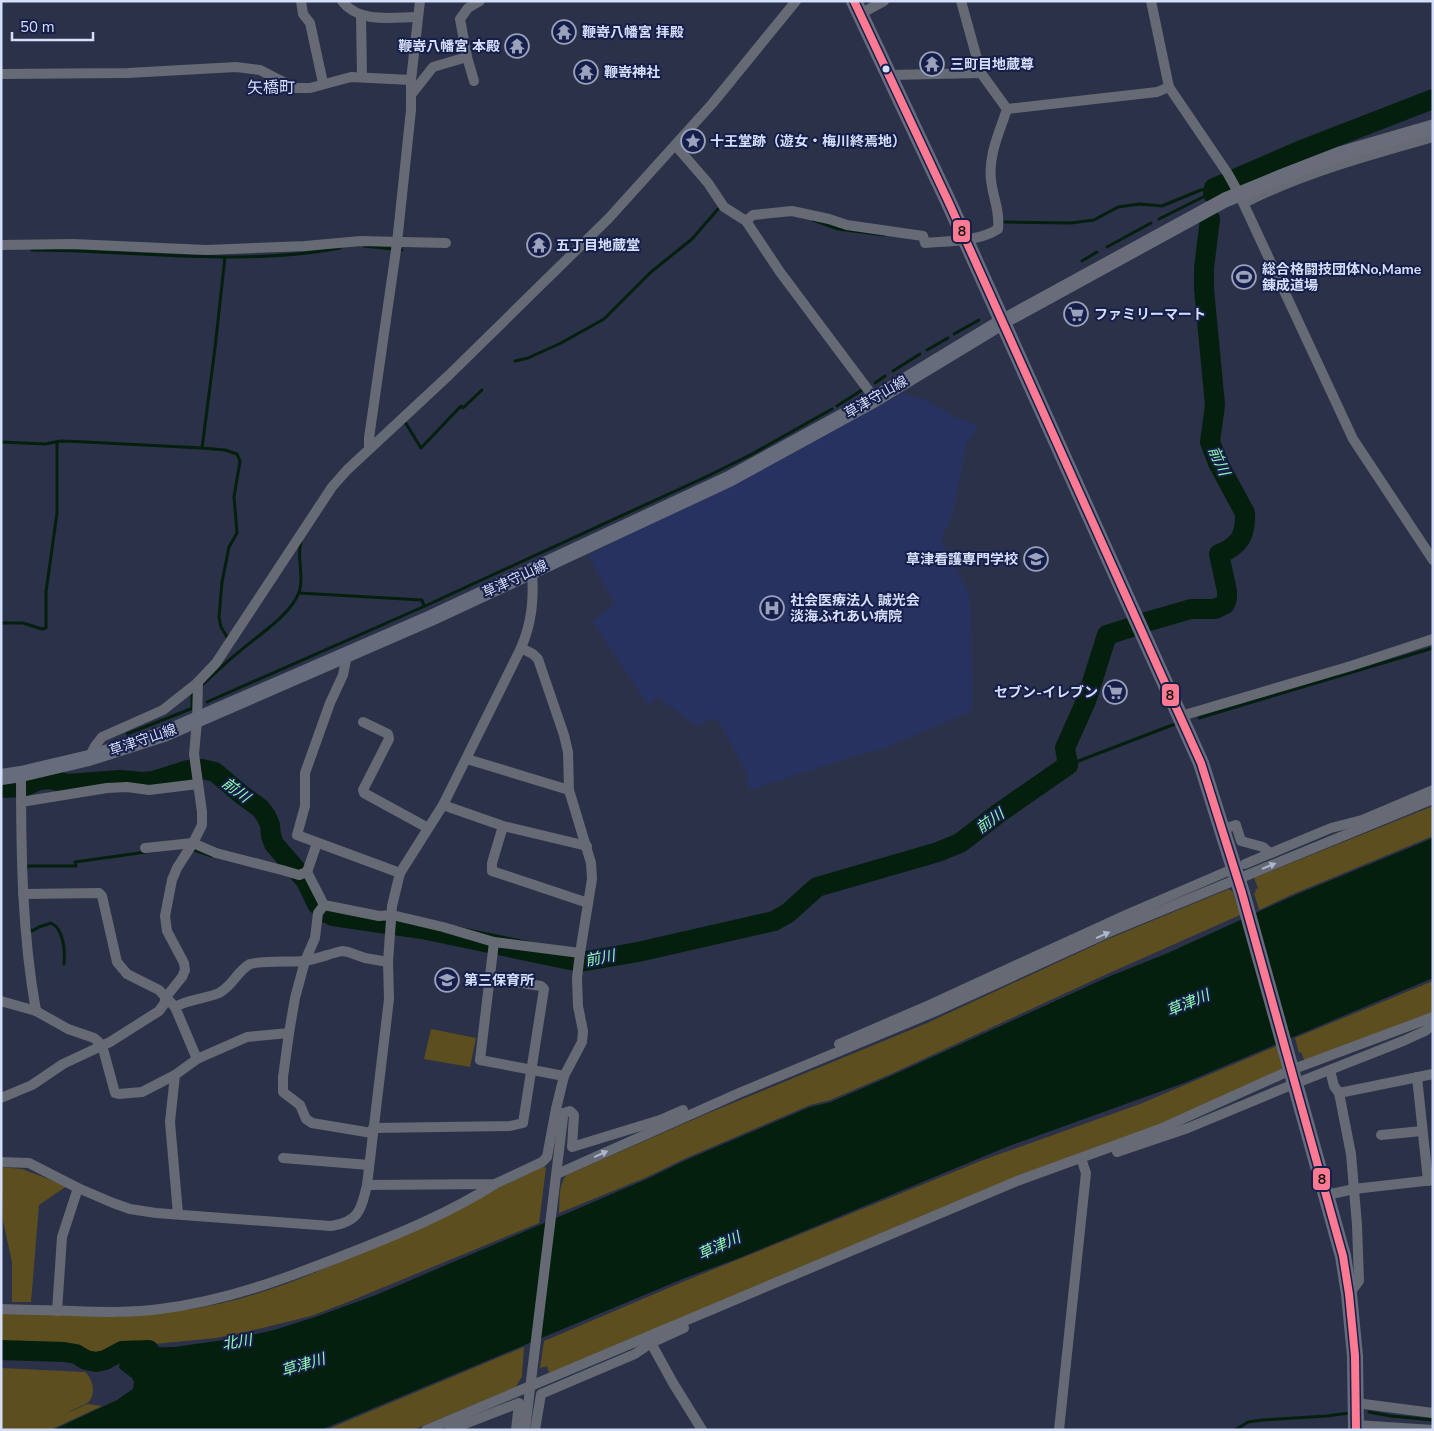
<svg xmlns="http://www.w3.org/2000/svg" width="1434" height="1431" font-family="'Nunito Sans','Noto Sans JP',sans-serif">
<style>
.built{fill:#283260}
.green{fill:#5c4e1f}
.water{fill:#041f0d}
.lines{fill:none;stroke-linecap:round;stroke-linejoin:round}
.stream{stroke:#041f0d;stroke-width:3}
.river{stroke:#041f0d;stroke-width:20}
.street{stroke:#666a74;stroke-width:10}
.secondary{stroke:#696d7a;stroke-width:15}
.primary{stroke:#666c7b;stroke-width:16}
.bus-1-casing{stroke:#161f49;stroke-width:11}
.bus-1{stroke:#fe7a93;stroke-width:8}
.oneway{fill:#afb6cb}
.bus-dot{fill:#d6dffa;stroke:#161f49;stroke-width:2}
.labels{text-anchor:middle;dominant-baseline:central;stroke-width:4;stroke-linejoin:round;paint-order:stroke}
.poi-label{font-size:14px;font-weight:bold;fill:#d6dffa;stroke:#161f49;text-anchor:start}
.street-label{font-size:14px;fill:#d6dffa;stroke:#161f49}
.water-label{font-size:15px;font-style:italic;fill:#93fcaf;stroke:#161f49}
.quarter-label{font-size:16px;fill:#d6dffa;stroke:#161f49}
.line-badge{stroke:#161f49;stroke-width:2}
.pale-badge-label{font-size:14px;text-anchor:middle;font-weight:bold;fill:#111}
</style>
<rect width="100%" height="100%" fill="#2b3148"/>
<polygon class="built" points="903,393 927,401 957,418 977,425 976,431 967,442 952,516 941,540 969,592 971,615 972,711 880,750 851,757 751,790 746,782 749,778 717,718 697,726 657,697 648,705 592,621 615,604 588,555 774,463"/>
<g class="green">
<polygon points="1433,806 1433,836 1293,894 1259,910 1254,893 1256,892 1255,890 1258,888 1254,878"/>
<path d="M1229,889L1233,892L1240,915L1107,974L893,1073L830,1100L810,1105L686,1158L647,1177L559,1213C560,1201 558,1183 567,1175L706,1114L925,1024L1108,939Z"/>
<polygon points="1433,981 1433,1012 1305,1062 1301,1052 1299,1053 1295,1038"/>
<polygon points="431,1029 476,1038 470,1067 424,1059"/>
<polygon points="1277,1046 1283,1065 1282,1070 1222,1096 1174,1120 549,1373 547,1366 540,1368 544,1341 685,1281 983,1160 1140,1104"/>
<path d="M544,1166L546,1168L539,1223L348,1302L311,1316L250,1331L216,1338L144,1345L118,1346L104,1357H93L74,1349L1,1344V1311L186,1310C256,1300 319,1272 382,1243C437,1218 490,1192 544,1166Z"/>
<polygon points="1,1167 22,1169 67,1186 39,1205 31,1302 12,1302 12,1262 3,1221"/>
<polygon points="524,1347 522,1376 516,1387 413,1430 326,1430"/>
<path d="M1,1368L85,1372C94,1380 97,1397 86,1404C80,1407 73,1409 67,1413L88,1404L102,1406L50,1430H1Z"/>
</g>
<polygon class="water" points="1433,838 1433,978 1184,1083 1009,1146 739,1258 685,1278 321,1430 53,1430 117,1400 133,1389 134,1382 132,1378 119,1368 122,1348 174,1347 238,1338 274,1330 315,1317 376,1295 647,1179 686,1160 810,1107 831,1102 893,1075 1108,977 1168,953 1293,896"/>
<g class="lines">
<g class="stream">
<polyline points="1159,219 1213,192"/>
<polyline points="813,220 838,229 885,235"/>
<polyline points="1003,222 1071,223 1094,220 1118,207 1140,204 1162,206 1201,190 1214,188"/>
<polyline points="364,246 402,250"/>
<polyline points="1107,247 1151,223"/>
<path d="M32,250C133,250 240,267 340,248"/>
<polyline points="1082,261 1097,252"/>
<polyline points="954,334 979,320"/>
<polyline points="927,350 948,338"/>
<polyline points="515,361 528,358 561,343 604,319 651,272 692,239 718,209"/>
<polyline points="893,371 920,354"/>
<polyline points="875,383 885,376"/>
<polyline points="837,406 862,390"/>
<polyline points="405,422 421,448 461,406 463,408 482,390"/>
<polyline points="1,442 45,444 61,441 86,442 202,448 215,348 225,257"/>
<polyline points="202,448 225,450 237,454 240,461 234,497 237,533 229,547 222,582 219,617 221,627 227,637"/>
<polyline points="299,593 422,600 424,606"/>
<polyline points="1,623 23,623 42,629 46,628 46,592 57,513 57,442"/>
<path d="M200,687C213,675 226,662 240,651C257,636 292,614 299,592C305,576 296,559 301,542"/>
<polyline points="207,702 425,606 710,475 752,454 832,409"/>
<polyline points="192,709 192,694 195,691"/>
<polyline points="1199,718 1433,648"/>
<polyline points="127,734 193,708"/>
<polyline points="1068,765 1175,724"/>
<polyline points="51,779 62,772"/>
<polyline points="191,849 212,856"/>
<polyline points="26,869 27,866 76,866 75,862 146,852"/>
<path d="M29,928L32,931L39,927L51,923C64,929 65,951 64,964"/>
<polyline points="1369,1412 1391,1416 1433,1420"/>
<polyline points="1235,1430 1248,1422 1262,1420 1327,1416 1349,1413"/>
</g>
<g class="river">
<polyline points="1237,178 1304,149 1433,99"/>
<polyline points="1213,194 1214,188 1226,183"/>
<path d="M1146,622L1191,609H1215L1225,604L1227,598V591L1219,554C1239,546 1246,536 1245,513L1218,463L1210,442L1215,405L1204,289V268L1210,219"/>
<polyline points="1,788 23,787 39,780 51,779 67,784 120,780 142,782 153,781 188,770 202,769 215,772 242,795 260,808 266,816 270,825 271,836 274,844 306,881 317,904 327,913 333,916 422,929 580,962 638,952 774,921 788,913 817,887 938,852 960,843 999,813 1068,765 1065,748 1086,701 1107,635 1132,627"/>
<polyline points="1,1350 64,1352 76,1354 86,1360 96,1362 105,1360 122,1351 149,1350"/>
</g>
<g class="street">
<polyline points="301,1 303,14 310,23 323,83"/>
<path d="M342,1C359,24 394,17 418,17"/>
<polyline points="961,1 981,73 1007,109 1157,92 1169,87"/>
<polyline points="1151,1 1169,87 1228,174 1239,194 1353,439 1433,560"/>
<polyline points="860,14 884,1"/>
<polyline points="361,16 362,76"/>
<polyline points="467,57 474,81"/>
<polyline points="1,74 128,73 236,67 260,70 295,88 310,88 351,77 411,80"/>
<polyline points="890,75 981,73"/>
<polyline points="411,95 433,67 467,57 460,19 468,8 480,1"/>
<polyline points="676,146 708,183 724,207 746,221 780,272 875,399"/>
<path d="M1244,203C1303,173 1369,155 1433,137"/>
<path d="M746,221L753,215L792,211L829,219L847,225L923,236L925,243C948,241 978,242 998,229C1000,210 993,198 991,180C988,155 1000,131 1007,109"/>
<polyline points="1,245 73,244 207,250 305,246 361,241 446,243"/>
<polyline points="369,448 369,438 397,243 411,110 411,80 420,1"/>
<polyline points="521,648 533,654 538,659 564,735 568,752 569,790 591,863 592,879 580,953 577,978 578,1006 583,1031 582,1042 564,1076 556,1109 563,1118 525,1430"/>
<polyline points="347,655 343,675 330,703 305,773 305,806 297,835 400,873"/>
<polyline points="1181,716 1351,666 1433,639"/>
<polyline points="363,722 388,734 389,739 363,790 364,793 428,828"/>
<polyline points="89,758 95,746 102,737 163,710 196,684 216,663 332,487 347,470 448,376 609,218 712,104 796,1"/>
<polyline points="467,759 569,790"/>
<path d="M21,774C21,854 22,933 36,1011"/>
<polyline points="21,802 107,788 127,787 149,790 198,784"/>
<polyline points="443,805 503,826 587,846"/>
<polyline points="503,826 492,863 492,871 588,903"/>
<polyline points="1223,829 1236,825 1241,841 1263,847 1270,853"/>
<polyline points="145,848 193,843 216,853 282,870 299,875 307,872 324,905"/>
<polyline points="1245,864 1331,828 1362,820 1433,790"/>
<polyline points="307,872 317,843"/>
<polyline points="23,894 99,893 102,896 117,962 127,974 159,990 175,1007 197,1059"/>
<polyline points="324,905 379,916 392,915 443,927 494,942 580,953"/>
<polyline points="494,942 480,1060 564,1076"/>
<polyline points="1,1001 36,1011 68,1029 94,1038 102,1045 115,1093 119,1094 142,1092 175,1075 197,1059 247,1037 289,1033 295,998 305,961 315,938 318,913 324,905"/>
<path d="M175,1007C188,999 205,999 219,993C233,986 237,971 250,964C258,961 293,962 304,961C317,959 329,954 342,951L348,952L365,958L388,962"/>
<polyline points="289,1033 283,1077 283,1092 300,1105 306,1119 312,1123 372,1133"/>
<polyline points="839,1044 927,1006 1128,914 1228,871"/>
<polyline points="1330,1070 1334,1086 1339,1093 1351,1154 1357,1225 1359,1281 1349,1294"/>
<polyline points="175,1075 170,1122 178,1214"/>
<polyline points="1417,1077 1428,1181"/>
<polyline points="1339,1093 1433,1074"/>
<polyline points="1,1098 32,1085 63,1064 110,1042 159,1011 164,1004 166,997 182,977 185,970 184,963 167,931 165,916 172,880 177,868 193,843 202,825 202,812 194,754 197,721 198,682"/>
<polyline points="560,1114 570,1111 574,1115 572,1147 660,1120 683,1110"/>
<polyline points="373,1128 510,1126 523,1123 544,989 541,986 490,978"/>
<polyline points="1381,1135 1422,1131"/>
<polyline points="1117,1152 1188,1128 1289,1086 1403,1041 1425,1031 1433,1025"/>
<polyline points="283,1158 369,1165"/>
<path d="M1,1162L29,1163L78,1188L113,1203L130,1209L156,1213L331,1226C358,1222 361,1211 367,1185L389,999L388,962L392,906L400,873L443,805L521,648C532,622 534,599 532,571"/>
<polyline points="557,1174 739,1093 936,1011 1116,929 1433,799"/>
<polyline points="367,1185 495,1184 542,1162 547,1157 556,1109"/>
<polyline points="1327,1195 1354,1189 1433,1180"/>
<path d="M1,1309C25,1310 49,1310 73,1311C102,1312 131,1313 160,1309C230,1300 290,1277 355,1251C403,1232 451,1212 495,1184"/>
<polyline points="57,1311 62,1237 78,1188"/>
<polyline points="646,1345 651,1343 673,1383 702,1430"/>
<polyline points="1356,1403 1433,1413"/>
<polyline points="1356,1425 1433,1430"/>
<polyline points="426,1430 1017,1181 1160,1129 1291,1070 1433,1017"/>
<polyline points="449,1430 519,1403 516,1430"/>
<polyline points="535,1430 541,1394 635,1354 651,1343 684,1328"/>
<polyline points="1059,1430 1086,1173 1083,1164"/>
</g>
<polyline class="secondary" points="1002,322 1225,200 1283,176 1340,154 1433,127"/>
<g class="primary">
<polyline points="854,1 949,203 1201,763 1242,893 1343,1256 1349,1294 1355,1356 1356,1430"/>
<polyline points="1,777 21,774 89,758 164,734 431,618 729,479 875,399 1002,322"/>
</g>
<g class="bus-1-casing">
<polyline id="bus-1" points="854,1 949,203 1201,763 1242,893 1343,1256 1349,1294 1355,1356 1356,1430"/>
</g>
<use href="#bus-1" class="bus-1"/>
</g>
<defs><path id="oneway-solid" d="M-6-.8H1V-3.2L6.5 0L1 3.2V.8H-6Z" transform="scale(1.25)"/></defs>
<g class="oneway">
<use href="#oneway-solid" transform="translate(1269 866) rotate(-22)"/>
<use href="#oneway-solid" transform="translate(1103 935) rotate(-24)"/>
<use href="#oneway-solid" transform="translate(601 1154) rotate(-24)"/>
</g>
<defs>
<g id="temple-ring" transform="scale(1.25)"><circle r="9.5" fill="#161f49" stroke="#9aa2bc" stroke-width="1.5"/><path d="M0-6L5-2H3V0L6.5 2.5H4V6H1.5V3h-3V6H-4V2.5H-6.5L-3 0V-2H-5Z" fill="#9aa2bc"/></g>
<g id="sight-ring" transform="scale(1.25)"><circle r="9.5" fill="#161f49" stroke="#9aa2bc" stroke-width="1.5"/><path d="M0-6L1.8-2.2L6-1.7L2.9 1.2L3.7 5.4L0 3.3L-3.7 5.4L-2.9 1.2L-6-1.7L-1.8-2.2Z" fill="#9aa2bc"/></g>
<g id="stadium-ring" transform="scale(1.25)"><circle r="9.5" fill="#161f49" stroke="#9aa2bc" stroke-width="1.5"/><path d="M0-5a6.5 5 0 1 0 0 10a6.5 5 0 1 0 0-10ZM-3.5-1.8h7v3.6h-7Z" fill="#9aa2bc"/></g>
<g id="supermarket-ring" transform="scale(1.25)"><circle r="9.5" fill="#161f49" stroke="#9aa2bc" stroke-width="1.5"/><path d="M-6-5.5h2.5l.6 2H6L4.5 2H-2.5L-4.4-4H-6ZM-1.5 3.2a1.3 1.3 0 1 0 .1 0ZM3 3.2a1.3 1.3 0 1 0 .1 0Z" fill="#9aa2bc"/></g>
<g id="school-ring" transform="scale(1.25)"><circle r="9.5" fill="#161f49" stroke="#9aa2bc" stroke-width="1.5"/><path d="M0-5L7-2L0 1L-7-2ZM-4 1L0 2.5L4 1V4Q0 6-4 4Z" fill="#9aa2bc"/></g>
<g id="hospital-ring" transform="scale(1.25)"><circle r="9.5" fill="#161f49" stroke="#9aa2bc" stroke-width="1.5"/><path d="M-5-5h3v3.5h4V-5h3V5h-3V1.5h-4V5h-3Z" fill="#9aa2bc"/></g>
</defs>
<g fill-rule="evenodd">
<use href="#temple-ring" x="564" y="32"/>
<use href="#temple-ring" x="517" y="46"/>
<use href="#temple-ring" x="932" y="64"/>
<use href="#temple-ring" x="586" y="72"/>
<use href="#sight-ring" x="693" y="141"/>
<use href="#temple-ring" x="539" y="245"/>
<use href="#stadium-ring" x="1244" y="277"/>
<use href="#supermarket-ring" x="1076" y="314"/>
<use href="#school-ring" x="1036" y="559"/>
<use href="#hospital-ring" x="772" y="608"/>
<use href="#supermarket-ring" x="1115" y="692"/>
<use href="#school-ring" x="447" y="980"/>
</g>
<circle class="bus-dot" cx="886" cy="69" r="4.5"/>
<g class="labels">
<g class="poi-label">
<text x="582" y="32">鞭嵜八幡宮 拝殿</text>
<text x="500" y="46" text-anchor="end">鞭嵜八幡宮 本殿</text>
<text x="950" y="64">三町目地蔵尊</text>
<text x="604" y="72">鞭嵜神社</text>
<text x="710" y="141">十王堂跡（遊女・梅川終焉地）</text>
<text x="556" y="245">五丁目地蔵堂</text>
<text x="1262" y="269">総合格闘技団体No,Mame<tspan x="1262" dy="16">錬成道場</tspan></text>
<text x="1094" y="314">ファミリーマート</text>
<text x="1018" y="559" text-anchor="end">草津看護専門学校</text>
<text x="790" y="600">社会医療法人 誠光会<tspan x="790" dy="16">淡海ふれあい病院</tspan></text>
<text x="1098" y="692" text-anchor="end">セブン-イレブン</text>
<text x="464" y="980">第三保育所</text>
</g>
<g class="street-label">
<text transform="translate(876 397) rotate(-30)">草津守山線</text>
<text transform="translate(515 579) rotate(-25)">草津守山線</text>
<text transform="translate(143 740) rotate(-19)">草津守山線</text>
</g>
<g class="water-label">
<text transform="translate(1219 461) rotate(66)">前川</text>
<text transform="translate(236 790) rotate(37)">前川</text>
<text transform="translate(990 821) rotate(-36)">前川</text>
<text transform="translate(600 958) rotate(-11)">前川</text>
<text transform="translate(1188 1003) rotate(-23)">草津川</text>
<text transform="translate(719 1246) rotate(-25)">草津川</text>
<text transform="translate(237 1342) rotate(-9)">北川</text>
<text transform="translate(303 1365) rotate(-17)">草津川</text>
</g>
<g class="quarter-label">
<text x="271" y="88">矢橋町</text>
</g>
</g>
<g class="line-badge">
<rect x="952" y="219" width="19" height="24" rx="5" fill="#fe7a93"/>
<rect x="1161" y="683" width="19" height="24" rx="5" fill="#fe7a93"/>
<rect x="1312" y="1167" width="19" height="24" rx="5" fill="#fe7a93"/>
</g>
<g class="pale-badge-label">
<text x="962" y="236">8</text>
<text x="1170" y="700">8</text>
<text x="1322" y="1184">8</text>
</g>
<rect width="1434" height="1431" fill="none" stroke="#d6dffa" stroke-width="5"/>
<path d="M12 32v8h81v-8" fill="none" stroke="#d6dffa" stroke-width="2.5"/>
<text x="20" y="32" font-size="15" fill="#d6dffa" stroke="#161f49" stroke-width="4" paint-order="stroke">50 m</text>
</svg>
